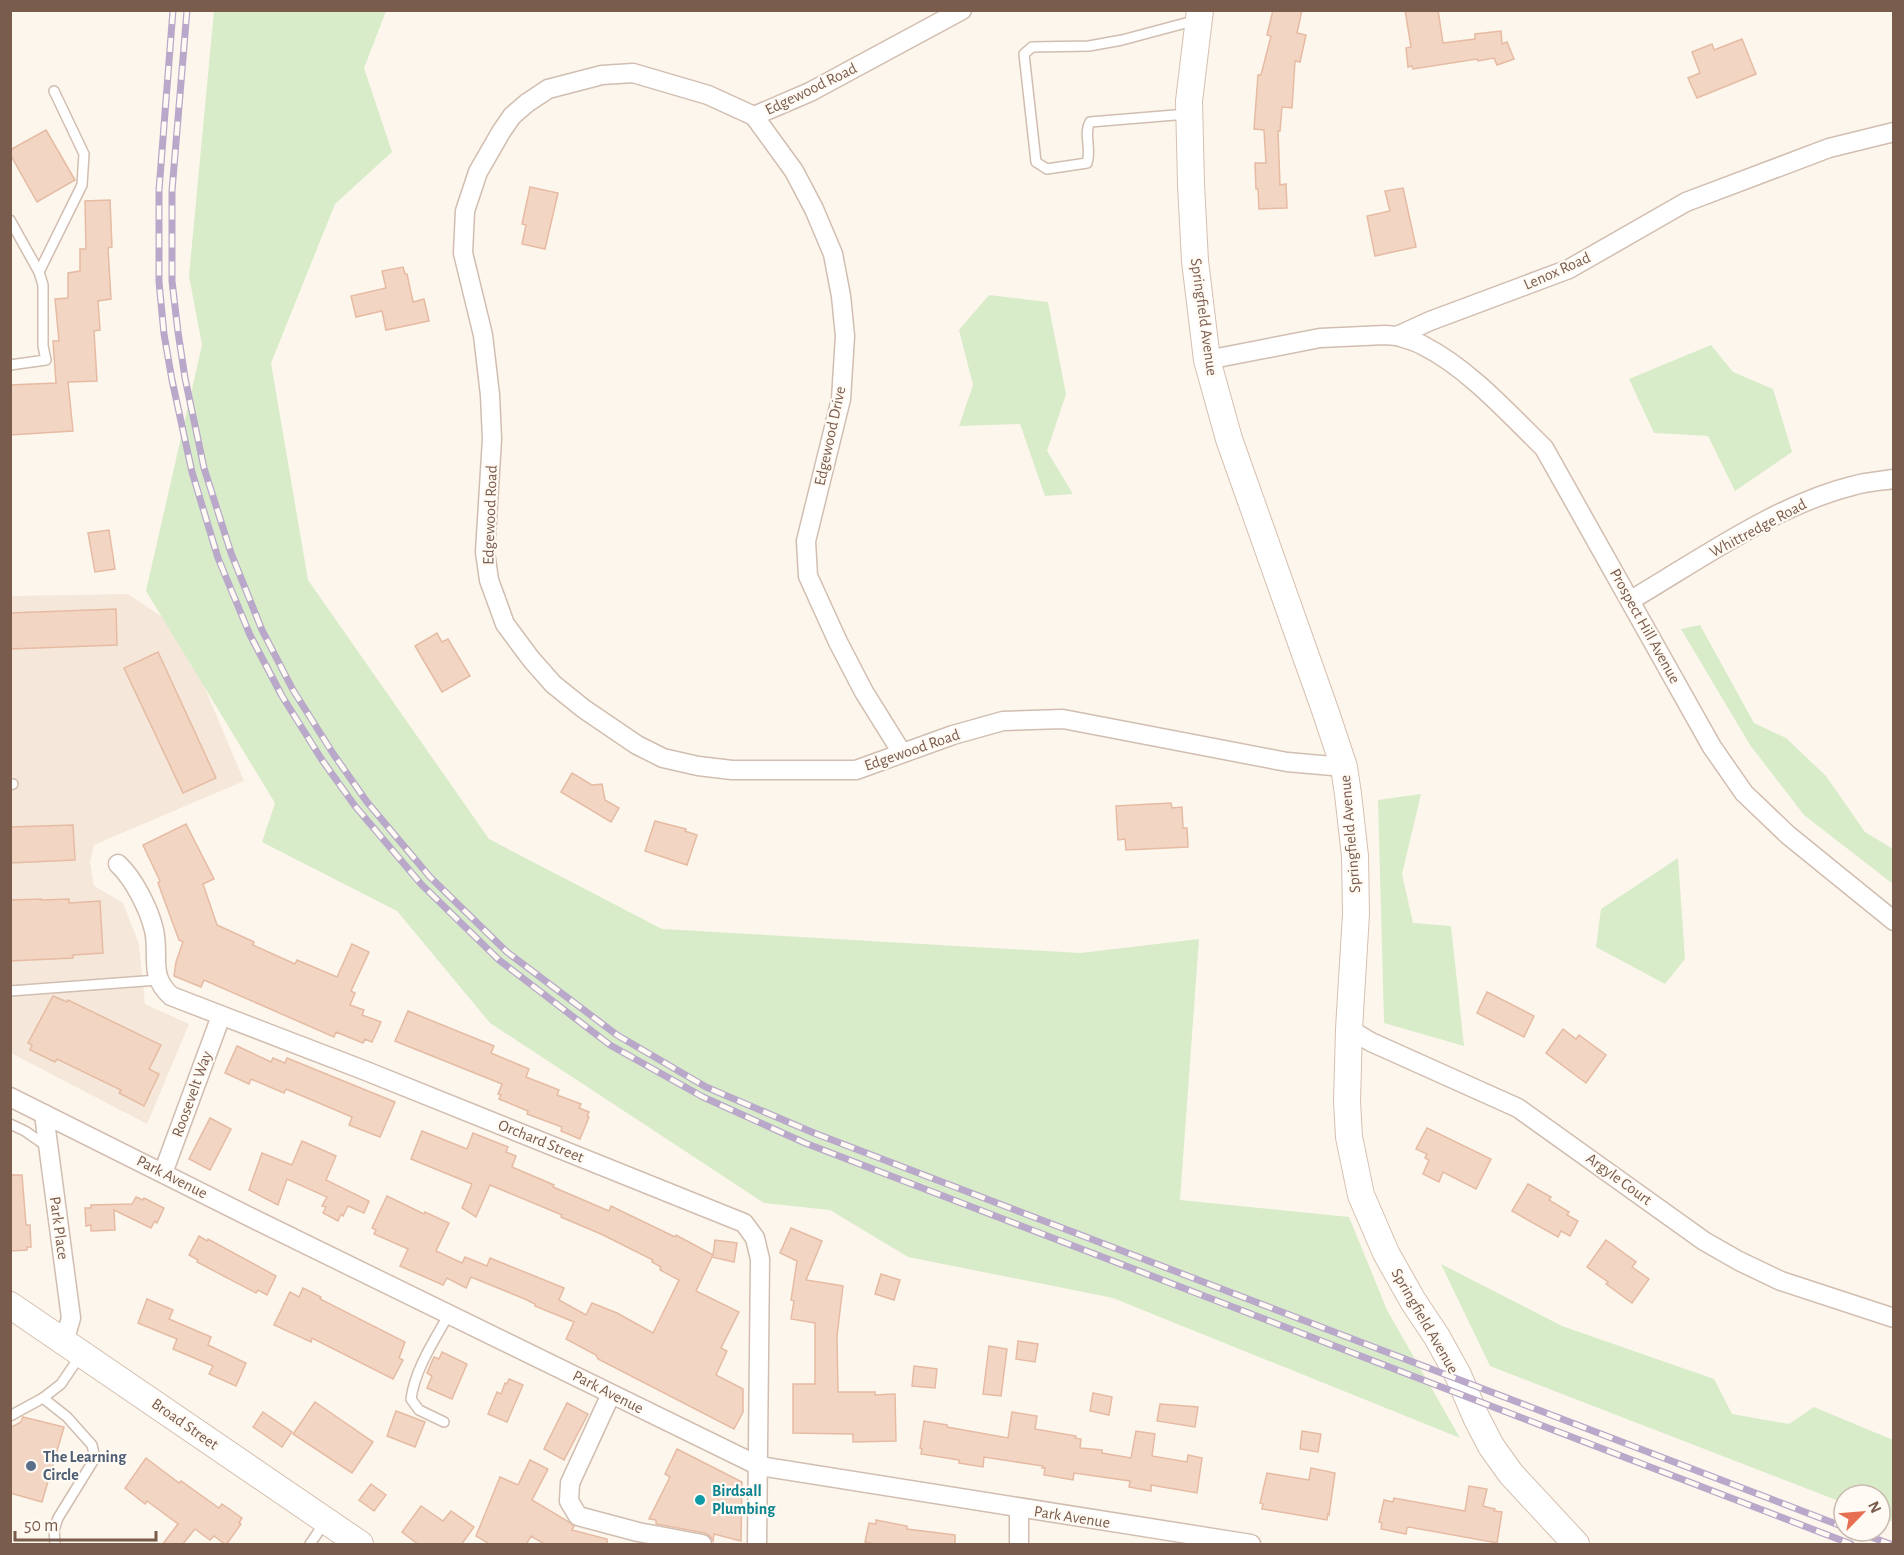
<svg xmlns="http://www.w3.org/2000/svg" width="1904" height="1555" font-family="'Alegreya Sans',sans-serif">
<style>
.residential{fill:#f5e8da}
.green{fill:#d8ecc9}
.building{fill:#f3d5c3;stroke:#e6bba3;stroke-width:1.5}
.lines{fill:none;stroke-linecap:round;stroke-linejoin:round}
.lane-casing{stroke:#d1beb0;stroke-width:12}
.street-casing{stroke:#d1beb0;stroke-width:21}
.secondary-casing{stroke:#d6c0b0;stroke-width:28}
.lane{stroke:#fff;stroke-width:9}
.street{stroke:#fff;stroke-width:18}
.secondary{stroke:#fff;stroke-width:26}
.rail-casing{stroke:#b9a8c9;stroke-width:7}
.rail{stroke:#fffaf3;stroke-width:4.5;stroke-dasharray:14;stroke-linecap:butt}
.service-dot{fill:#5c6f8a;stroke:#fffaf3;stroke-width:2}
.culture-dot{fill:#0f9aa8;stroke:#fffaf3;stroke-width:2}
.labels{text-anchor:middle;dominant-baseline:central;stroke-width:4.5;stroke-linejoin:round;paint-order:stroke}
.street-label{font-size:16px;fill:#7a5c4d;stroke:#fffaf3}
.service-label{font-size:16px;font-weight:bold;fill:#4e5e75;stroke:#fffaf3;text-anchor:start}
.culture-label{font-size:16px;font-weight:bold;fill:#0d838f;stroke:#fffaf3;text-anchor:start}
</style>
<rect width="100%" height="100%" fill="#fdf6ec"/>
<polygon class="residential" points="128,594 180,629 244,781 94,845 90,862 94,886 123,903 139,944 145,1004 189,1024 147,1124 11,1053 10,596"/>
<g class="green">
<polygon points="214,11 386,11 364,68 392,152 335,204 271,363 308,580 489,839 662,929 1080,953 1199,939 1180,1200 1349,1217 1387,1310 1460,1438 1113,1298 908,1257 830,1210 764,1203 490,1023 397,911 262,842 275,803 146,591 202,345 189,276"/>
<polygon points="989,295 1048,302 1066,394 1047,451 1073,494 1045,496 1020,424 959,426 973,385 959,330"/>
<polygon points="1711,345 1733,372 1773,389 1792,452 1735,491 1708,436 1654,433 1629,379"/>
<polygon points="1700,625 1754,723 1786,738 1826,776 1865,832 1893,849 1893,884 1804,815 1750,745 1681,629"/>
<polygon points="1421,794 1402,874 1413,923 1451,926 1464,1046 1384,1023 1378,800"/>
<polygon points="1678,858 1685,959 1665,984 1596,947 1601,909"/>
<polygon points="1441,1264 1562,1326 1714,1379 1732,1414 1789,1424 1814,1407 1893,1440 1893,1522 1880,1517 1880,1495 1844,1495 1844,1503 1490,1366"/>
</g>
<g class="building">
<polygon points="1273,10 1302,10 1297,33 1306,35 1300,62 1295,61 1292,108 1282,107 1280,131 1278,131 1280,185 1286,184 1287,208 1259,209 1258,189 1256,189 1255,163 1266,163 1264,130 1254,129 1258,75 1261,75 1271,36 1267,35"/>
<polygon points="1405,10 1438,10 1443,43 1475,39 1475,34 1501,31 1502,44 1507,42 1514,59 1497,65 1494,58 1478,61 1477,59 1413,69 1412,66 1408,67 1406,48 1411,47"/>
<polygon points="1742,39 1756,74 1697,98 1688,78 1700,73 1692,52 1712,44 1714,50"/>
<polygon points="46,130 75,180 37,202 10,154 10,150"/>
<polygon points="530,187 558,193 545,249 522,244 526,225 522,224"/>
<polygon points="1403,188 1416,247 1375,256 1367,216 1390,211 1385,191"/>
<polygon points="110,200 112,247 108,248 111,299 98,301 100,330 94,331 97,381 68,382 73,431 10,435 10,385 56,383 53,341 59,341 55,299 68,298 68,273 80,271 80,249 86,249 85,201"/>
<polygon points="403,267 405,274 407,274 413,302 424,299 429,321 386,330 382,311 356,317 351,296 386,288 382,271"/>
<polygon points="109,530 115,569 95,572 88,533"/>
<polygon points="116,609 117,645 10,649 10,613"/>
<polygon points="437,633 442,642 448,639 470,676 442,692 415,646"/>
<polygon points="158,652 216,778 183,793 124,668"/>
<polygon points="572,773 592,785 602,784 605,800 619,808 611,822 561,792"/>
<polygon points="1171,803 1172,808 1182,807 1183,828 1187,828 1188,847 1126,850 1125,839 1118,840 1116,806"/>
<polygon points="655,821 686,829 685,831 697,835 687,865 645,851"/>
<polygon points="186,824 214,879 203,884 217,925 254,942 253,945 295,964 297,960 337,977 352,944 369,952 351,991 355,993 350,1005 364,1010 362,1015 381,1022 372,1042 365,1039 363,1043 336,1032 334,1037 204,980 201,987 174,976 176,962 183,942 179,940 158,883 160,881 143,845"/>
<polygon points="73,825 75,860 10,863 10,827"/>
<polygon points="41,899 41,900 69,899 69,903 100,901 103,953 73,955 73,958 10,961 10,900"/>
<polygon points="1487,992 1534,1016 1524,1037 1477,1013"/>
<polygon points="53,996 67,1002 68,1000 161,1045 149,1069 159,1074 144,1106 119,1093 121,1090 57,1059 55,1062 30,1050 32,1045 28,1043"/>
<polygon points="408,1011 494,1046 491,1053 529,1069 526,1077 559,1090 557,1095 581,1104 579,1108 589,1112 587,1116 589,1117 580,1139 561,1131 562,1127 527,1114 528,1111 499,1099 501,1095 498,1094 502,1084 395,1041"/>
<polygon points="1563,1029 1576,1039 1579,1035 1606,1055 1586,1083 1546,1053"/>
<polygon points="237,1046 271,1062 273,1058 285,1063 287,1058 395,1102 380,1137 349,1125 352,1117 286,1089 284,1093 251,1079 249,1084 225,1073"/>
<polygon points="210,1118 231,1129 210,1170 189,1159"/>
<polygon points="1427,1128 1491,1159 1476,1189 1443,1172 1439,1182 1423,1174 1429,1160 1425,1158 1427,1154 1416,1149"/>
<polygon points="422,1131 467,1149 473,1133 508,1147 506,1152 516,1156 512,1167 554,1185 553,1187 609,1211 611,1206 675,1237 676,1235 713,1255 715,1240 737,1243 734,1262 712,1257 696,1291 739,1312 721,1348 727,1351 716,1375 743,1389 743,1412 734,1429 598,1359 596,1355 566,1339 574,1322 535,1306 535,1304 525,1299 471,1277 466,1288 447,1278 443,1285 400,1266 408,1249 374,1234 376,1230 372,1228 387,1196 424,1214 425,1212 449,1223 436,1251 462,1263 465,1257 487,1266 490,1258 564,1288 559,1300 586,1315 592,1303 617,1313 653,1333 679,1280 660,1270 661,1267 652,1262 653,1260 601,1234 561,1217 562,1215 490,1185 476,1217 462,1208 472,1184 411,1159"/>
<polygon points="302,1141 336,1156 326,1180 369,1201 364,1213 348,1206 343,1216 341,1214 338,1221 323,1213 326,1207 322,1206 327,1197 287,1179 278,1205 249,1190 262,1153 292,1165"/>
<polygon points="10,1175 22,1175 26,1225 30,1225 31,1247 27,1247 27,1250 10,1251"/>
<polygon points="1528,1184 1551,1197 1549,1200 1569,1212 1567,1215 1578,1221 1570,1236 1561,1231 1558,1237 1512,1211"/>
<polygon points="136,1197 143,1200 144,1198 164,1208 157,1223 155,1221 151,1228 114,1210 115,1230 91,1231 91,1225 86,1226 85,1208 91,1208 91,1205 132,1204"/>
<polygon points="791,1228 822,1241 806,1280 843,1286 837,1336 838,1392 875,1392 875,1395 895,1394 896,1441 853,1442 853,1434 793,1433 793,1384 815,1384 815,1323 791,1319 794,1301 791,1300 797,1261 780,1253"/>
<polygon points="199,1236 207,1241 208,1239 276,1276 267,1295 258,1290 256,1293 197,1262 198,1260 189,1255"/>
<polygon points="1606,1240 1636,1262 1632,1267 1649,1279 1632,1303 1606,1284 1608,1282 1587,1267"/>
<polygon points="881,1274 900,1280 894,1300 875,1294"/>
<polygon points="303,1288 321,1297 320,1299 405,1342 399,1358 403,1360 393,1379 312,1338 311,1342 274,1325 290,1292 299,1297"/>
<polygon points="147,1299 173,1310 169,1319 211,1337 208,1345 246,1363 236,1386 209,1374 213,1366 173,1349 177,1339 138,1323"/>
<polygon points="1018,1341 1038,1344 1035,1362 1016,1359"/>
<polygon points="989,1346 1007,1349 1001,1396 983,1394"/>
<polygon points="442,1352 467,1364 452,1399 427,1388 432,1376 427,1373 434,1357 439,1359"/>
<polygon points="914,1366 937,1369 935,1388 912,1386"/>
<polygon points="509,1379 523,1385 507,1422 488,1414 497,1392 501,1394 505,1383 507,1384"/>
<polygon points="1093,1393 1112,1397 1109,1415 1090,1411"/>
<polygon points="315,1402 373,1442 352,1473 293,1434"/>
<polygon points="567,1403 588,1414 564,1460 544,1449"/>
<polygon points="1160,1404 1198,1407 1195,1427 1157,1421"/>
<polygon points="396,1411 425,1422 415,1447 387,1436"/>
<polygon points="263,1412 292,1432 282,1447 253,1427"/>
<polygon points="1012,1412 1037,1416 1035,1429 1076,1436 1075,1438 1081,1439 1080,1448 1102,1450 1102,1453 1131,1458 1136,1431 1155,1434 1152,1456 1187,1462 1188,1455 1202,1458 1197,1493 1151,1485 1151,1491 1129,1487 1130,1481 1074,1473 1073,1480 1044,1475 1045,1468 1042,1468 1043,1466 984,1457 983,1467 959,1463 959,1460 921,1454 922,1449 920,1448 924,1421 947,1425 947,1427 1008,1438"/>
<polygon points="23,1417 64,1427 42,1502 10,1493 10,1428 21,1422"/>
<polygon points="1302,1431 1321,1434 1318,1452 1300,1449"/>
<polygon points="677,1449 742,1482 741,1541 714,1534 713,1541 710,1536 705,1533 656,1524 656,1520 649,1519 670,1477 665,1474"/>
<polygon points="146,1458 179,1483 181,1481 219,1508 222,1504 242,1518 239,1523 241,1524 226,1545 214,1536 210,1540 195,1529 182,1545 162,1545 178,1524 147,1501 145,1504 125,1488"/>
<polygon points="530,1460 548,1469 532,1500 569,1522 574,1526 572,1530 607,1539 607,1545 546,1545 531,1536 526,1545 491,1545 476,1536 500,1477 518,1485"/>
<polygon points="1311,1468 1335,1473 1329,1515 1328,1514 1327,1520 1262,1509 1263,1504 1260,1503 1267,1473 1309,1480"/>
<polygon points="371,1484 386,1495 374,1511 359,1500"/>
<polygon points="1469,1486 1487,1489 1483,1506 1495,1509 1494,1511 1502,1512 1497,1543 1409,1527 1407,1528 1406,1534 1381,1529 1382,1523 1379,1522 1384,1500 1393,1502 1394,1498 1465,1511"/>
<polygon points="421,1506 443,1521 451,1511 474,1527 461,1545 419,1545 402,1532"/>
<polygon points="876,1520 907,1526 907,1529 955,1535 955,1545 878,1545 865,1542 869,1523 876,1524"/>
</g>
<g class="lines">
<g class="lane-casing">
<g id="lane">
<path d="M1187,114L1090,122C1083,134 1092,148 1087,163L1047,169L1036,162L1024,54L1032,47L1089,46L1122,40L1197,20"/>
<polyline points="10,220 39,272 43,285 43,346 46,360 10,365"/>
<polyline points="39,272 82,185 84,154 54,91"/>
<polyline points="10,785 13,784"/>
<polyline points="10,991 158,980"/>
<polyline points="10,1124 25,1131 48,1147"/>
<polyline points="43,1398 67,1417 92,1445 95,1458 58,1518 54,1530 55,1544"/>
<polyline points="10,1416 43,1398 61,1384 80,1356"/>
<path d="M444,1422L419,1410L411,1399C415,1369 434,1341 449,1314"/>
<polyline points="310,1544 325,1522"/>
</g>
</g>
<g class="street-casing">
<g id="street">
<polyline points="962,10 810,92 754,116 708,95 633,73 602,75 548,89 527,103 512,116 501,132 478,172 465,211 463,253 483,335 490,395 492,439 485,552 489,580 505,624 531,659 553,684 584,709 637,745 663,758 698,766 732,770 856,770 953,735 1003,721 1063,719 1287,762 1344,767"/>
<polyline points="754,116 794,171 814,209 833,254 841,296 845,336 841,399 806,541 808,576 838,642 864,692 902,753"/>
<path d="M1397,336C1406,339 1416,341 1424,346C1469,369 1508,413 1544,448L1712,747L1744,793L1788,835L1894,921"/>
<polyline points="1207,360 1320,338 1385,335 1397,336 1430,321 1569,269 1686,202 1829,148 1894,132"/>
<path d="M1631,600C1699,560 1776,505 1852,486C1865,482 1880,481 1894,479"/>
<path d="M118,864C134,879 149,909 154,930C160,957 148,975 171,996L366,1071L744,1223L755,1238L760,1259L757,1544"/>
<polyline points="1349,1029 1371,1042 1518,1108 1704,1241 1739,1261 1781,1281 1894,1318"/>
<polyline points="10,1097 258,1221 759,1466 1251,1544"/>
<polyline points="44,1114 71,1318 64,1342"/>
<polyline points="163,1173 221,1016"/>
<polyline points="611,1394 570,1483 569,1501 578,1516 638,1532 702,1544"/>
<polyline points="1019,1544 1019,1508"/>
</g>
</g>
<g class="secondary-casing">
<g id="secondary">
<polyline points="1200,10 1189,101 1191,184 1195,261 1207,360 1229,439 1325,710 1344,767 1348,794 1355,856 1356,914 1349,1029 1347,1101 1349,1137 1361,1195 1386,1253 1413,1301 1437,1337 1458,1375 1476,1417 1491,1446 1511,1474 1576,1544"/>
<polyline points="10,1305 360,1544"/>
</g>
</g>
<use href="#lane" class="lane"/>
<use href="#street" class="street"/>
<use href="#secondary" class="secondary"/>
<g class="rail-casing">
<g id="rail">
<polyline points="173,10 159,190 159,282 164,334 172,380 192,472 218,558 250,635 282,696 322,760 355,806 421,884 499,960 610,1045 703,1097 805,1143 1851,1544"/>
<polyline points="187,10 172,191 172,281 178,332 185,378 204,468 231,553 262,630 293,690 334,755 367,802 430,877 507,952 617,1035 706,1087 814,1133 1844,1527"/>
<polyline points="1855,1531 1890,1544"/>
</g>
</g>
<use href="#rail" class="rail"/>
</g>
<circle class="service-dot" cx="31" cy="1466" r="6"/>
<circle class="culture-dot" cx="700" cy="1500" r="6"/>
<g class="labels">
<g class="street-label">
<text transform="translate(811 89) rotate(-26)">Edgewood Road</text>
<text transform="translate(1557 271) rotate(-24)">Lenox Road</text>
<text transform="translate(1204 317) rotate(82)">Springfield Avenue</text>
<text transform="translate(830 436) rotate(-78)">Edgewood Drive</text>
<text transform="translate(490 515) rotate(-88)">Edgewood Road</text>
<text transform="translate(1758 528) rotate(-28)">Whittredge Road</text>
<text transform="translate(1645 626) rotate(61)">Prospect Hill Avenue</text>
<text transform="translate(912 750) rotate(-19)">Edgewood Road</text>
<text transform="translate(1350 834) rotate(-95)">Springfield Avenue</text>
<text transform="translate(192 1094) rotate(-70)">Roosevelt Way</text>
<text transform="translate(541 1141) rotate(22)">Orchard Street</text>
<text transform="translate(172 1177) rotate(27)">Park Avenue</text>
<text transform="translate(1619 1179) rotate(36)">Argyle Court</text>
<text transform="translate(59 1228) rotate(82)">Park Place</text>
<text transform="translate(1425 1321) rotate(60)">Springfield Avenue</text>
<text transform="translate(608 1392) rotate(27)">Park Avenue</text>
<text transform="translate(185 1424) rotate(35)">Broad Street</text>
<text transform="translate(1072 1517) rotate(9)">Park Avenue</text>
</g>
<g class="service-label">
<text x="43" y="1457">The Learning<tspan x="43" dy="18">Circle</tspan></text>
</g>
<g class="culture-label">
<text x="712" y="1491">Birdsall<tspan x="712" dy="18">Plumbing</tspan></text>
</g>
</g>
<rect width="1904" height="1555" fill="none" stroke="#7a5c4d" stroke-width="24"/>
<g transform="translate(1862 1513) rotate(65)"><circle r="28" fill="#fffaf3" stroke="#cabbb1" stroke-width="1.5"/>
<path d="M0-4.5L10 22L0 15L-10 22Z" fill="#e76f51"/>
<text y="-9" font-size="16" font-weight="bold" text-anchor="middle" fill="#7a5c4d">N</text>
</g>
<path d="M15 1531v9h141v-9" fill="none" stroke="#7a5c4d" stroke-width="3"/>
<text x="24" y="1531" font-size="18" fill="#7a5c4d" stroke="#fffaf3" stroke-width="4.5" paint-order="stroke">50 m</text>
</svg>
